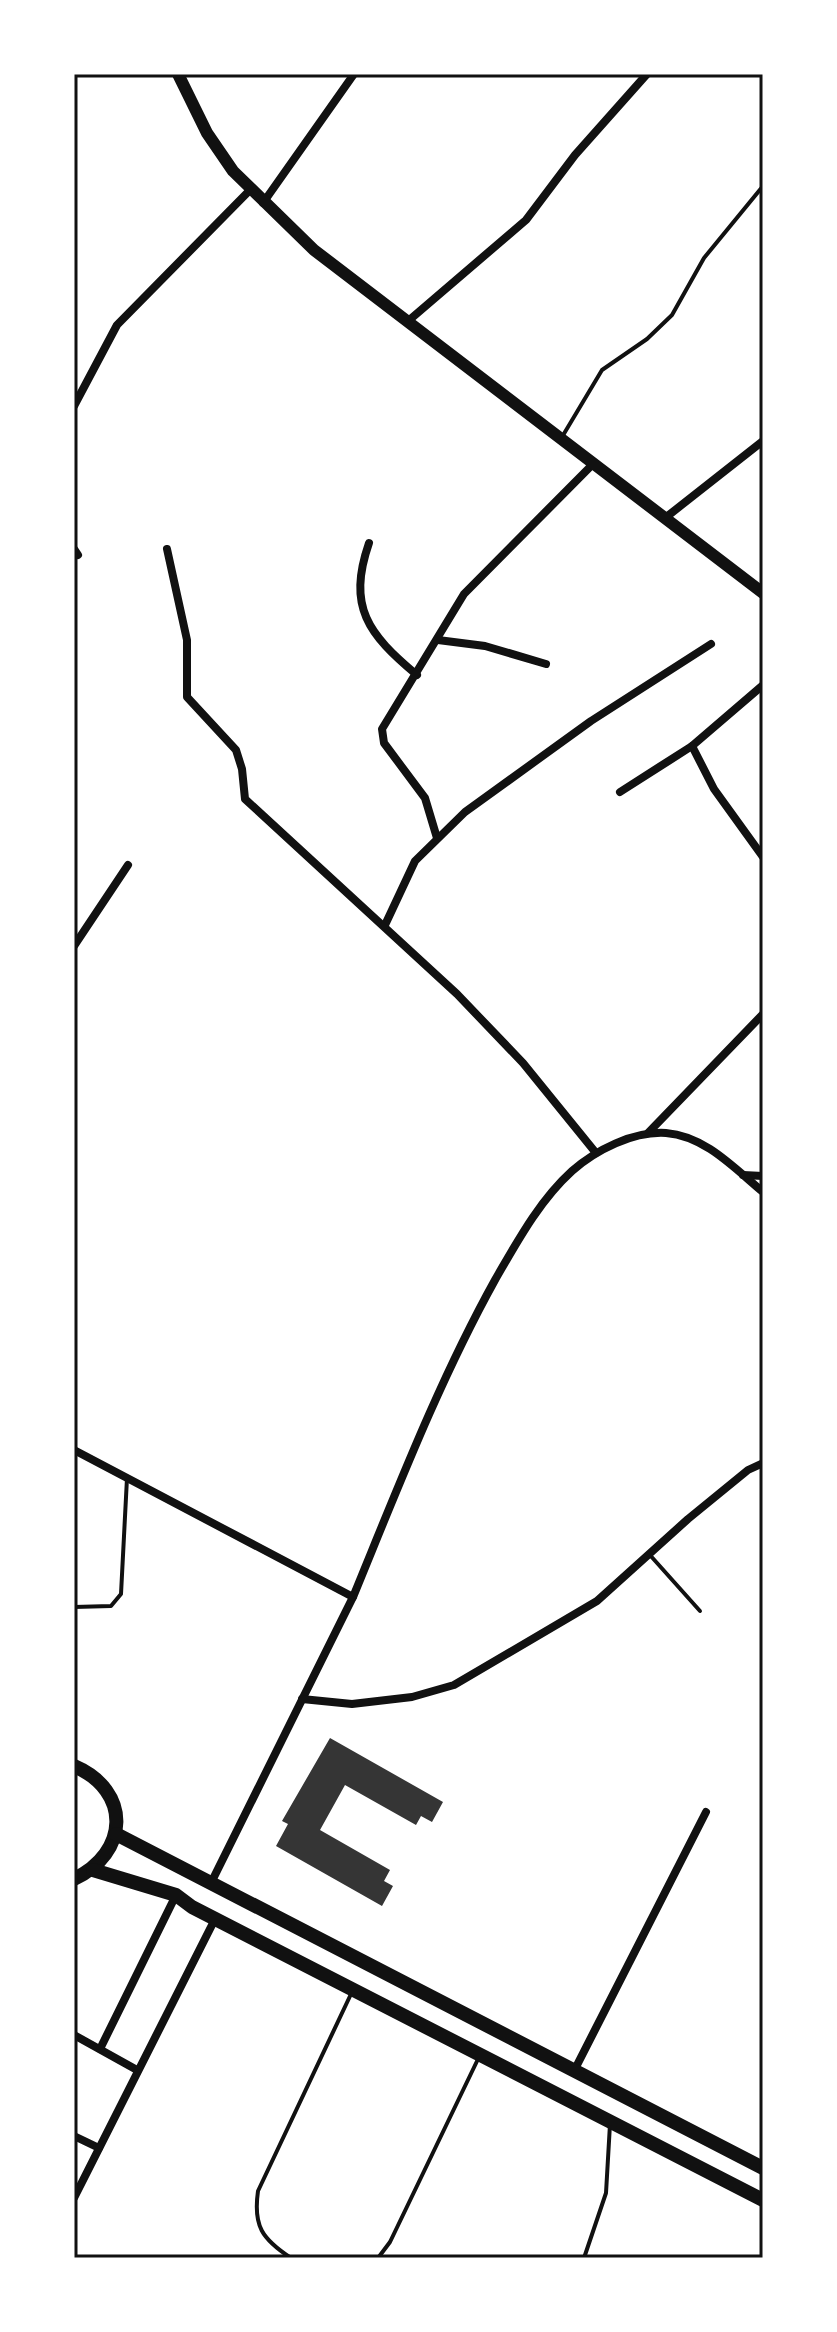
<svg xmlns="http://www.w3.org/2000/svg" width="837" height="2332" font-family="Overpass,sans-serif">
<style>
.building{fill:#353535}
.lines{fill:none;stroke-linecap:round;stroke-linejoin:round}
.service{stroke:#111;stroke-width:4}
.minor{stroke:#111;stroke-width:8}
.secondary{stroke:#111;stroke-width:12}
.trunk{stroke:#111;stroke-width:14}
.neatline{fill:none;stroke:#111;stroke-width:3}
</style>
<rect width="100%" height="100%" fill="#fff"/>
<polygon class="building" points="330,1738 443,1802 432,1822 421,1816 416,1825 345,1785 320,1830 390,1870 384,1881 393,1886 382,1906 276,1846 288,1824 282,1821"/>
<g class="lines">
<g class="service">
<polyline points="562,437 602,370 647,339 672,315 704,258 763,186"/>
<polyline points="649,1554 700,1611"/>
<polyline points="74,1607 111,1606 121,1594 127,1478"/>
<path d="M291,2258C262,2239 253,2226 258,2191L351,1994"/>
<polyline points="378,2258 390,2242 479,2057"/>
<polyline points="584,2258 606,2193 610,2124"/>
</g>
<g class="minor">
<polyline points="263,203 354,74"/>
<polyline points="407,322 526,220 575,155 647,74"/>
<polyline points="74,406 117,325 250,190"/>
<polyline points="665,518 763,441"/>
<path d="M369,543C347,607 368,634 417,675"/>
<polyline points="74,549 78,555"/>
<polyline points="167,549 187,640 187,697 236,750 242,769 245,799 457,994 523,1063 596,1153"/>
<polyline points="438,640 485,646 546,664"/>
<polyline points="692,746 714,789 763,857"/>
<polyline points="620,792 692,746 763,685"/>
<polyline points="437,838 425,798 384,743 382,729 464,594 593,464"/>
<polyline points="385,925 415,861 465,812 591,721 711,644"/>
<polyline points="74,946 128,865"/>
<polyline points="648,1133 763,1014"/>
<polyline points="743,1175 763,1176"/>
<polyline points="74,1450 353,1597 211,1883"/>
<path d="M353,1597C397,1490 439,1381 495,1280C517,1242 539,1201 572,1171C596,1150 633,1131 666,1133C705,1136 734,1168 763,1192"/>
<polyline points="302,1699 352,1704 412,1697 454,1685 597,1601 688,1519 748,1470 763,1463"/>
<polyline points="74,2035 137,2070"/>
<polyline points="100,2049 176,1895"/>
<polyline points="574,2071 706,1812"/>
<polyline points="74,2136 99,2148"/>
<polyline points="74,2198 215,1919"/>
</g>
<polyline class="secondary" points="178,74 207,133 233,171 314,250 763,593"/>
<g class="trunk">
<path d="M74,1766C132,1791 129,1853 74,1879"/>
<polyline points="116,1834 763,2168"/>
<polyline points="93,1870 176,1895 192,1907 763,2200"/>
</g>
</g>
<rect width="837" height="2332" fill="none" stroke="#ffffff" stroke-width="152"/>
<rect x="76" y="76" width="685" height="2180" class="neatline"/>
</svg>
